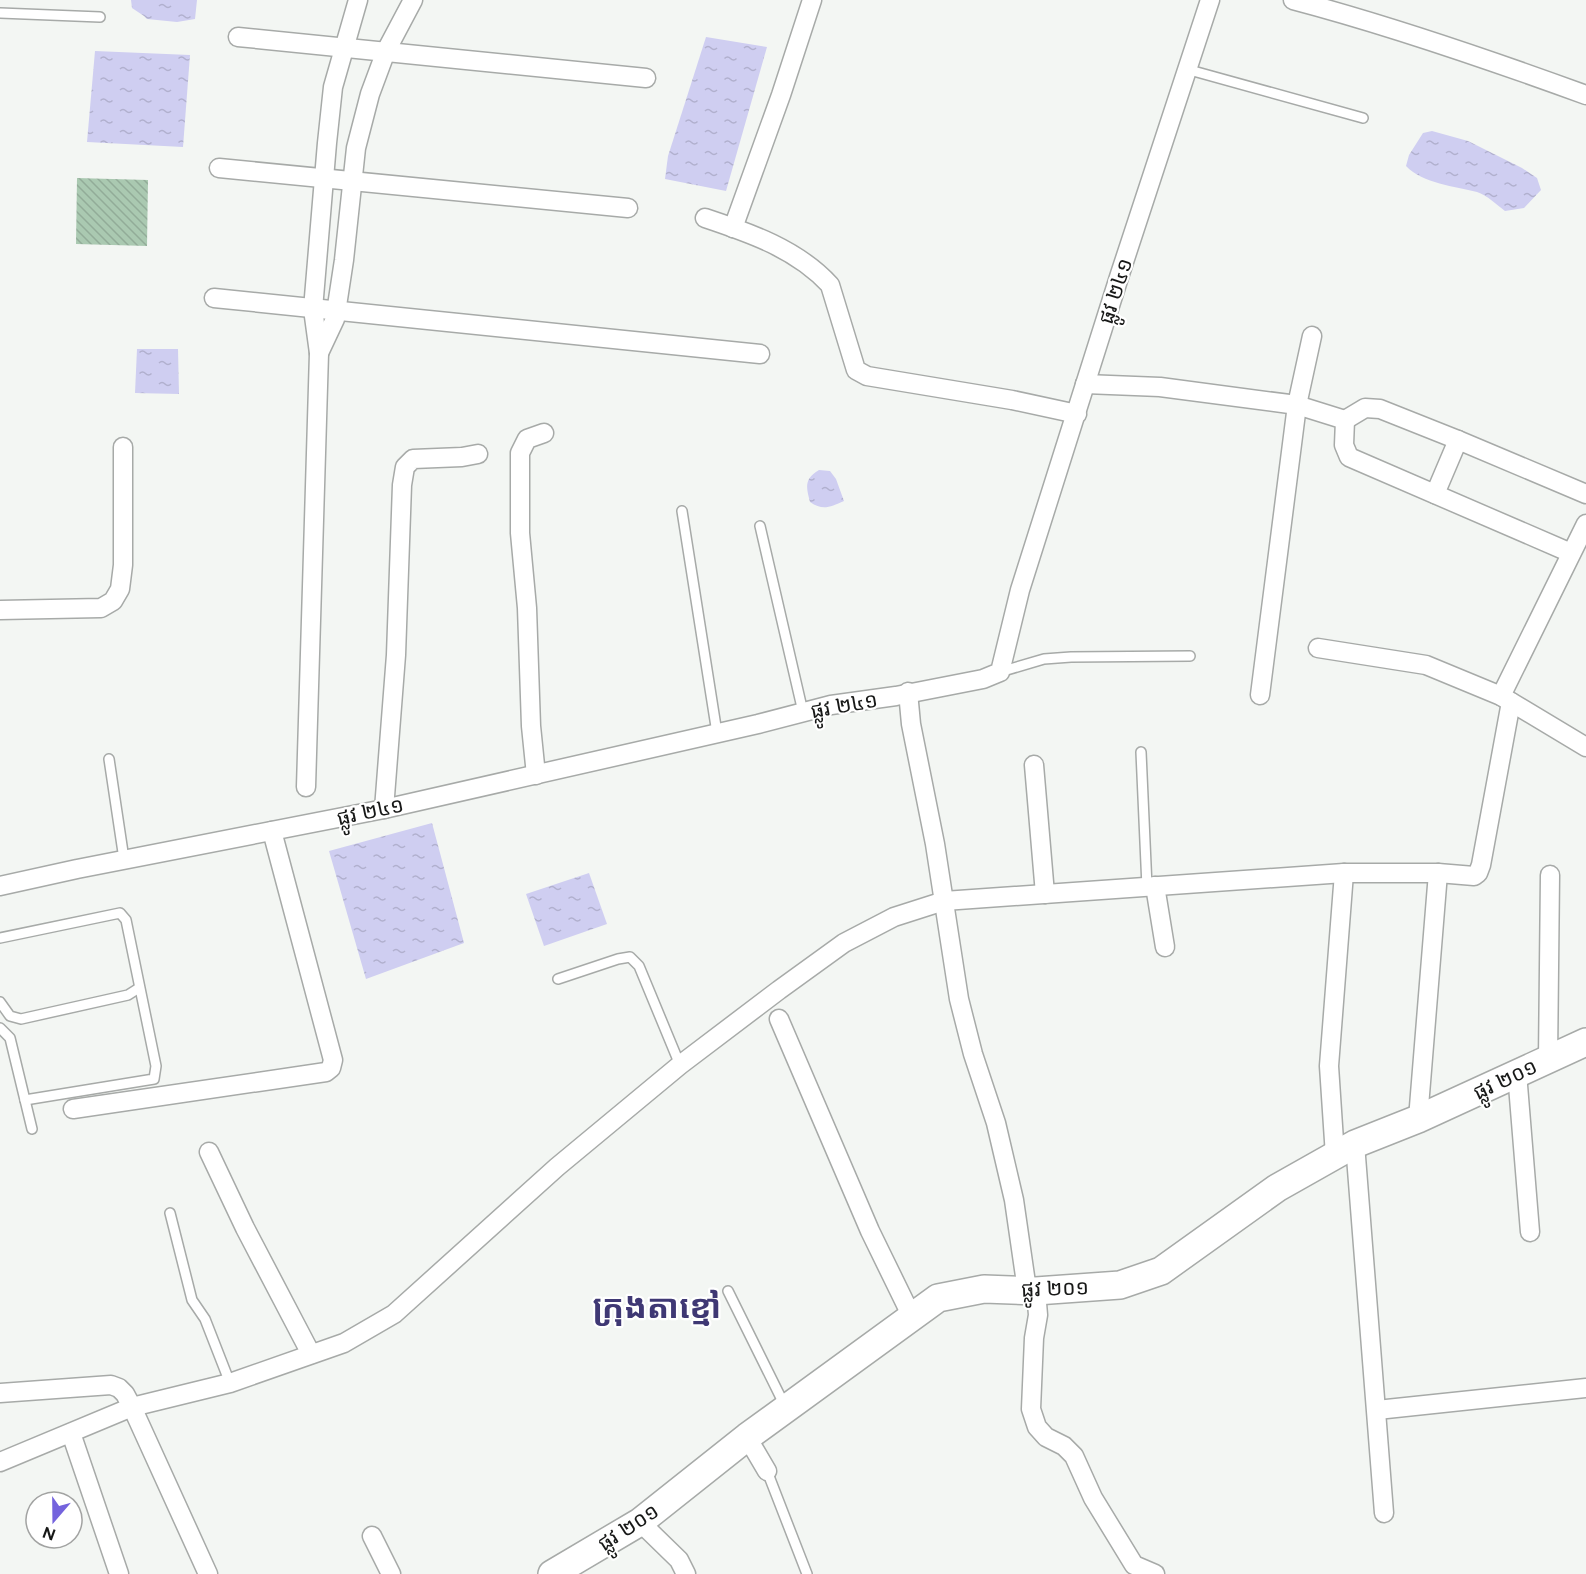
<svg xmlns="http://www.w3.org/2000/svg" width="1586" height="1574" font-family="Figtree,'Noto Sans Khmer',sans-serif">
<style>
.water{fill:url(#water-ripples)}
.building{fill:url(#building-back-hatch)}
.lines{fill:none;stroke-linecap:round;stroke-linejoin:round}
.lane-casing{stroke:#a7aaa8;stroke-width:12}
.street-casing{stroke:#a7aaa8;stroke-width:21}
.secondary-casing{stroke:#a7aaa8;stroke-width:30}
.lane{stroke:#fff;stroke-width:9}
.street{stroke:#fff;stroke-width:18}
.secondary{stroke:#fff;stroke-width:27}
.labels{text-anchor:middle;dominant-baseline:central;stroke-width:4.5;stroke-linejoin:round;paint-order:stroke}
.street-label{font-size:21px;fill:#171817;stroke:#fff}
.town-label{font-size:33px;font-weight:bold;fill:#3f3874;stroke:#fff}
</style>
<defs>
<pattern id="water-ripples" width="26" height="14" patternUnits="userSpaceOnUse" patternTransform="scale(1.5)"><rect width="26" height="14" fill="#cfcef1"/><path d="M2 4q2-2 4 0t4 0M15 11q2-2 4 0t4 0" fill="none" stroke="#b1b0ce"/></pattern>
<pattern id="building-back-hatch" width="6" height="6" patternUnits="userSpaceOnUse" patternTransform="scale(1.5)"><rect width="6" height="6" fill="#aac9b1"/><path d="M-1 5l2 2M0 0l6 6M5-1l2 2" fill="none" stroke="#92ac98"/></pattern>
</defs>
<rect width="100%" height="100%" fill="#f3f6f3"/>
<g class="water">
<polygon points="131,0 197,0 195,19 177,22 147,19 144,16 132,8"/>
<polygon points="706,37 767,47 726,191 665,179 668,156"/>
<polygon points="95,51 190,55 183,147 87,142"/>
<path d="M1432,131L1468,141L1522,168L1537,178L1541,190L1524,208L1505,211C1497,205 1487,195 1477,192C1455,186 1423,184 1406,166L1409,155L1423,133Z"/>
<polygon points="137,349 178,349 179,394 135,393"/>
<path d="M819,470L830,471L836,479L844,501C830,507 823,511 810,502C806,487 804,479 819,470Z"/>
<polygon points="432,823 464,943 366,979 329,851"/>
<polygon points="589,873 607,924 544,946 526,894"/>
</g>
<polygon class="building" points="77,178 148,180 147,246 76,244"/>
<g class="lines">
<g class="lane-casing">
<g id="lane">
<polyline points="0,13 100,17"/>
<polyline points="1186,69 1363,118"/>
<polyline points="682,511 717,733"/>
<polyline points="760,526 803,712"/>
<polyline points="1000,672 1044,659 1071,657 1190,656"/>
<polyline points="1141,752 1147,887"/>
<polyline points="109,759 124,859"/>
<polyline points="0,938 120,913 126,920 156,1066 154,1079 25,1100"/>
<polyline points="558,979 618,959 630,957 639,966 680,1065"/>
<polyline points="0,1002 10,1016 21,1019 128,995 139,988"/>
<polyline points="0,1028 10,1038 32,1129"/>
<polyline points="170,1213 192,1300 205,1319 230,1383"/>
<polyline points="728,1291 785,1406"/>
<polyline points="767,1471 807,1574"/>
</g>
</g>
<g class="street-casing">
<g id="street">
<path d="M1293,0C1392,26 1490,60 1586,95"/>
<polyline points="238,37 646,78"/>
<polyline points="219,168 628,208"/>
<path d="M705,218C750,233 797,249 830,285L856,370L867,376L1012,400L1077,414"/>
<polyline points="733,228 781,95 812,0"/>
<polyline points="214,298 760,354"/>
<polyline points="319,353 335,319 344,260 356,148 370,94 386,51 413,0"/>
<polyline points="1085,384 1160,387 1297,405 1345,420 1344,445 1349,457 1571,553"/>
<polyline points="1345,420 1365,408 1380,409 1458,440 1586,494"/>
<polyline points="1435,494 1458,440"/>
<polyline points="0,610 101,608 113,601 120,589 123,565 123,447"/>
<polyline points="1318,648 1426,665 1501,696 1586,747"/>
<polyline points="908,692 911,724 935,844 959,999 973,1054 996,1123 1014,1200 1027,1290"/>
<polyline points="1260,695 1297,405 1312,336"/>
<polyline points="1501,696 1586,524"/>
<polyline points="1034,765 1045,894"/>
<polyline points="536,775 531,726 527,608 520,533 520,453 527,439 544,433"/>
<polyline points="306,787 319,353 313,309 327,143 333,87 358,0"/>
<polyline points="384,809 396,655 402,485 405,467 413,459 462,457 478,454"/>
<polyline points="0,886 77,869 384,809 758,724 831,705 896,696 983,679 1000,672 1020,590 1120,274 1210,0"/>
<polyline points="1155,886 1165,947"/>
<polyline points="779,1019 870,1231 911,1315"/>
<polyline points="1548,1060 1550,875"/>
<polyline points="1517,1073 1530,1232"/>
<polyline points="73,1109 326,1072 331,1068 333,1060 272,831"/>
<polyline points="1418,1119 1438,873"/>
<polyline points="1355,1144 1384,1513"/>
<polyline points="209,1152 245,1228 311,1354"/>
<polyline points="1335,1156 1329,1066 1344,873"/>
<polyline points="1036,1291 1038,1315 1034,1338 1031,1409 1037,1427 1046,1437 1064,1446 1074,1456 1093,1498 1134,1565 1155,1574"/>
<polyline points="0,1393 111,1385 119,1388 125,1394 132,1407 208,1574"/>
<polyline points="1377,1410 1586,1388"/>
<polyline points="71,1433 119,1574"/>
<polyline points="747,1437 767,1471"/>
<polyline points="0,1462 132,1407 230,1383 344,1343 394,1314 557,1167 680,1065 779,990 844,943 894,917 944,901 1344,873 1438,873 1474,876 1478,873 1481,865 1511,702"/>
<polyline points="640,1522 679,1560 686,1574"/>
<polyline points="372,1536 391,1574"/>
</g>
</g>
<g class="secondary-casing">
<polyline id="secondary" points="552,1574 640,1522 747,1437 938,1298 984,1289 1036,1291 1120,1285 1161,1271 1277,1188 1355,1144 1418,1119 1586,1042"/>
</g>
<use href="#lane" class="lane"/>
<use href="#street" class="street"/>
<use href="#secondary" class="secondary"/>
</g>
<g class="labels">
<g class="street-label">
<text transform="translate(1115 291) rotate(-72)">ផ្លូវ ២៤១</text>
<text transform="translate(844 705) rotate(-10)">ផ្លូវ ២៤១</text>
<text transform="translate(370 811) rotate(-12)">ផ្លូវ ២៤១</text>
<text transform="translate(1505 1079) rotate(-25)">ផ្លូវ ២០១</text>
<text transform="translate(1055 1288) rotate(-2)">ផ្លូវ ២០១</text>
<text transform="translate(628 1527) rotate(-33)">ផ្លូវ ២០១</text>
</g>
<g class="town-label">
<text x="657" y="1306">ក្រុងតាខ្មៅ</text>
</g>
</g>
<g transform="translate(54 1520) rotate(200)"><circle r="28" fill="#ffffff" stroke="#a2a3a2" stroke-width="1.5"/>
<path d="M0-4.5L10 22L0 15L-10 22Z" fill="#7463dd"/>
<text y="-9" font-size="16" font-weight="bold" text-anchor="middle" fill="#171817">N</text>
</g>
</svg>
